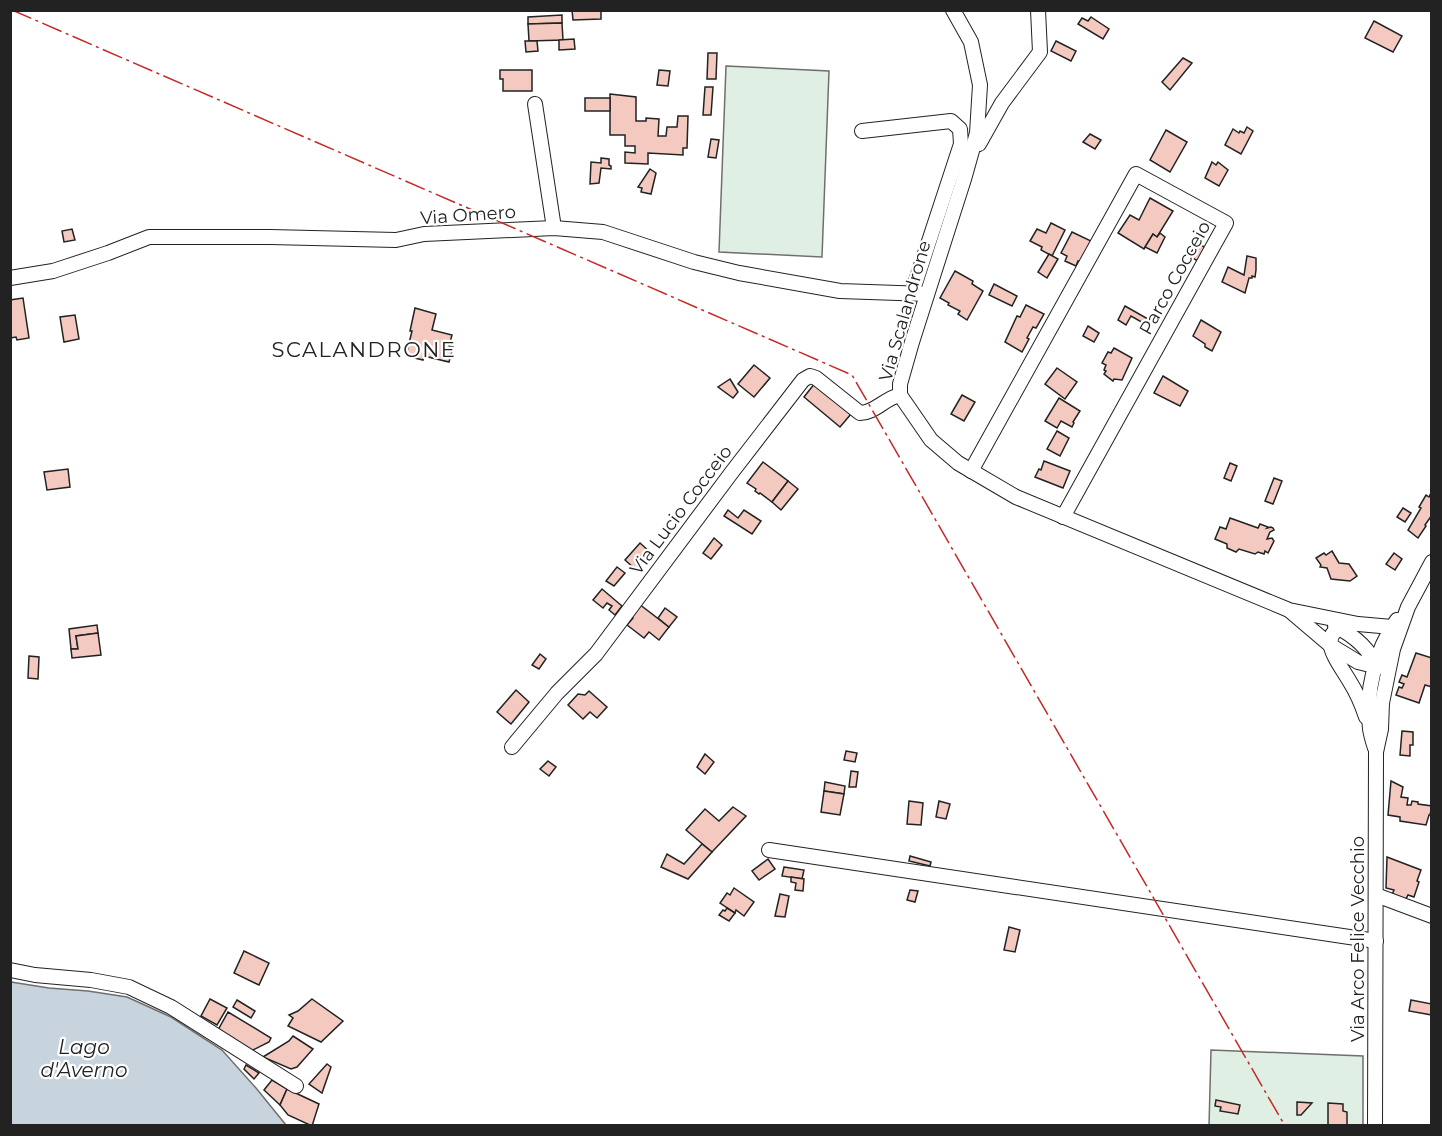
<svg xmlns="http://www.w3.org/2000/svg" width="1442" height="1136" font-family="Montserrat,sans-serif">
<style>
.green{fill:#e0efe3;stroke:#6f6f6f;stroke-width:1.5}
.water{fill:#c7d3dd;stroke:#6f6f6f;stroke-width:1.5}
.building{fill:#f3c9c0;stroke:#222;stroke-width:1.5}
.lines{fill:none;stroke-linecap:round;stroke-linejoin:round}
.minor-casing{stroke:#222;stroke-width:16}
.minor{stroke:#fff;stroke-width:14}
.power{stroke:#c62828;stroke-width:1.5;stroke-dasharray:21 4.5 3 4.5;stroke-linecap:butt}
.labels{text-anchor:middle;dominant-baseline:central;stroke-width:4.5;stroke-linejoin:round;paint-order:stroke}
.street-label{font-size:18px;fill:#222;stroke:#fff}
.water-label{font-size:20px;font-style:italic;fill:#222;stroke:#fff}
.quarter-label{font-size:21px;letter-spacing:1.5px;fill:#222;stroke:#fff}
</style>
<rect width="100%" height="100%" fill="#fff"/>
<g class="green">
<polygon points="726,66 829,71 822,257 719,252"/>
<polygon points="1211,1050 1363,1056 1363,1125 1209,1126"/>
</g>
<polygon class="water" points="11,982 49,988 88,991 127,997 171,1017 222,1050 256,1088 286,1125 11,1125"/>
<g class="building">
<polygon points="572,10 601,10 601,19 573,20"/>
<polygon points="562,15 562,23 528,24 528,17"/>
<polygon points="1091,17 1109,29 1103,39 1078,24 1082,18 1088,21"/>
<polygon points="1374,21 1402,36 1393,52 1365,38"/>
<polygon points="562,23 563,40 529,41 528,24"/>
<polygon points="574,39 575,49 559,50 559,40"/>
<polygon points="525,41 537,41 538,51 526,52"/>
<polygon points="1056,41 1076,51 1071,61 1051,51"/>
<polygon points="708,53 717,53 716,79 707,79"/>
<polygon points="1183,58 1192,63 1170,90 1162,82"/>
<polygon points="500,70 532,70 532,91 503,91 503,79 500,79"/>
<polygon points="659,70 670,71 668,86 657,85"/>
<polygon points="705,87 713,87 711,115 703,115"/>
<polygon points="610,94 636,97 636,121 646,121 646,118 659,119 658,136 666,136 667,127 677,127 678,116 688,116 687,148 683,148 683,155 648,153 648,164 625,163 625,152 635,153 635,146 625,146 625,135 610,135"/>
<rect x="585" y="98" width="25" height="13"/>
<polygon points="1247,127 1253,131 1241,154 1225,145 1233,129 1239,133 1240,131 1244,133"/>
<polygon points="1166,130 1187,142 1170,172 1150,160"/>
<polygon points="1090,134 1101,140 1095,149 1083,142"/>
<polygon points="711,139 719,140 716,158 708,157"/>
<polygon points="601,158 609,159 609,165 611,166 611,169 601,168 599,183 590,184 591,162 601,163"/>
<polygon points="1212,162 1216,165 1218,162 1228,170 1219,186 1205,178"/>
<polygon points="650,169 656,173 651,194 641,192 642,188 638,187"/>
<polygon points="1150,198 1173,211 1157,237 1153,234 1144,249 1118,233 1130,215 1139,220"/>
<polygon points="1051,223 1065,230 1052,256 1041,250 1042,247 1030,241 1037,229 1046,233"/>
<polygon points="72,229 75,240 64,242 62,231"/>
<polygon points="1072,232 1091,241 1081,262 1078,261 1076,266 1065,261 1067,256 1061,253"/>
<polygon points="1160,233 1165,237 1157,253 1145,247 1153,234 1157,237"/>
<polygon points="1197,243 1210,250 1203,264 1189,256"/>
<polygon points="1049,254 1058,259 1047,278 1038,272"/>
<polygon points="1247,256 1256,258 1256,270 1255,277 1252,276 1252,278 1249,278 1245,293 1222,282 1228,267 1244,275"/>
<polygon points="955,271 973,281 972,284 983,291 967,320 958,314 960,311 948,305 949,303 940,298"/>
<polygon points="994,284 1017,296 1012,306 989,295"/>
<polygon points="23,298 29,338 17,340 16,337 10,338 10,300"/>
<polygon points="1026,305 1044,314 1036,328 1033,327 1027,338 1029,339 1022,352 1005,342 1017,316 1020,317"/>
<polygon points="1125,306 1148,319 1145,324 1131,316 1126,325 1118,320"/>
<polygon points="415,308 436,314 432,330 452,335 449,346 453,347 449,362 424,356 423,360 406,356 412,331 410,331"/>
<polygon points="75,315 79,339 64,342 60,317"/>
<polygon points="1201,320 1221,332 1212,351 1205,347 1205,344 1193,336"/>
<polygon points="1088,326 1099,333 1094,342 1083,336"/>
<polygon points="1114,348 1132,358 1122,380 1114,379 1113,381 1104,374 1106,371 1104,370 1106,365 1102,363 1108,352 1111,353"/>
<polygon points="754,365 770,378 754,397 738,384"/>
<polygon points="1057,368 1077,382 1065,399 1045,384"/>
<polygon points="1163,376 1188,391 1180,406 1154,393"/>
<polygon points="730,379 738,392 733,398 718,387"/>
<polygon points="815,383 851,414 840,427 804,397"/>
<polygon points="962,395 975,402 964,421 951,414"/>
<polygon points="1059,398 1080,411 1073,422 1074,423 1072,427 1061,421 1057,428 1045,421"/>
<polygon points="1057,431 1069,438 1060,456 1047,449"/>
<polygon points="1044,461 1070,471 1063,488 1035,477 1039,469 1041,470"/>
<polygon points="763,462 788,481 772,502 760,493 759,494 755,491 756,489 747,483"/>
<polygon points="1230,463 1237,466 1231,481 1224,478"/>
<polygon points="68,469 70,487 47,490 44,472"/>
<polygon points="1274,478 1282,481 1273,504 1265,501"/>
<polygon points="788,481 798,489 781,510 772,502"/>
<polygon points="1431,493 1432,515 1425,525 1426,526 1418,538 1408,530 1421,508 1419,507 1426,495 1429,497"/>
<polygon points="1403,508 1411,513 1405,522 1397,517"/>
<polygon points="728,510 738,518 744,510 761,521 752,534 724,516"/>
<polygon points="1230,518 1258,528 1260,524 1268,527 1267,528 1271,527 1273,528 1274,530 1270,532 1267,539 1272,538 1274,541 1268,553 1265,551 1264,554 1258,552 1255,554 1239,549 1236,552 1227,548 1227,544 1215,539 1220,527 1226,529"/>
<polygon points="714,538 722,545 711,559 703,553"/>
<polygon points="640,543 650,552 635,569 625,560"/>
<polygon points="1332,551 1339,563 1349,564 1357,576 1350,581 1331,579 1327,568 1320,567 1321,565 1316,558 1324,553 1326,555"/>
<polygon points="1394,553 1402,559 1395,570 1386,564"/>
<polygon points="617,567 625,573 614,586 606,581"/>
<polygon points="602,589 622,606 615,615 609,610 612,606 607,603 603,608 593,600"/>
<polygon points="639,604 669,627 659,640 649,632 644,638 627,625 633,618 631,616"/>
<polygon points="665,608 677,617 669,627 658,618"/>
<polygon points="97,625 98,633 76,636 78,649 71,649 69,629"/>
<polygon points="98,633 101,655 72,658 71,649 78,649 76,636"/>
<polygon points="1416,653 1432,658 1432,687 1425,685 1419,703 1396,695 1399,687 1402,688 1404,684 1399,682 1402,675 1407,677"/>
<polygon points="540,654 546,659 539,669 532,665"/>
<polygon points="29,656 39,657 38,679 28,678"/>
<polygon points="516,690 529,702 511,724 497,712"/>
<polygon points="589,691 607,707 597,718 590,712 583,719 568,705 578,694 585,695"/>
<polygon points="1402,731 1413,732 1413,745 1410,745 1410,756 1400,755"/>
<polygon points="846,751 857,753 855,762 844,760"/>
<polygon points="705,754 714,762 705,774 697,767"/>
<polygon points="548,761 556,767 549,776 540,769"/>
<polygon points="851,771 858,772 856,787 849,787"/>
<polygon points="1391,781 1403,787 1401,797 1408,798 1407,805 1411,805 1412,801 1418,802 1418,804 1432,806 1430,815 1429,815 1426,825 1400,821 1400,817 1388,815"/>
<polygon points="825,782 845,786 844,794 824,791"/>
<polygon points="824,791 844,794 840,815 821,812"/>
<polygon points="909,801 923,803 921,825 907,824"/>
<polygon points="939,801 950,804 946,819 936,817"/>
<polygon points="733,807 746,816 712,852 686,830 705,809 719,821"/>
<polygon points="702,844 712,852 688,879 661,867 667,854 684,864"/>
<polygon points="910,856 931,862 930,866 909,861"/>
<polygon points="1387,857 1421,870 1417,881 1419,882 1414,897 1408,895 1405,901 1391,897 1394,890 1386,888"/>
<polygon points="768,859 775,869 759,880 752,871"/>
<polygon points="784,867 804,870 802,879 782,876"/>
<polygon points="791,877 804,879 803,891 795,890 796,883 791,882"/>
<polygon points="734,888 754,902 744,916 736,910 735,913 720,903 727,893 730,895"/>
<polygon points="910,890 918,891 915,902 907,900"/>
<polygon points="780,894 789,896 785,917 775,916"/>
<polygon points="727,908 735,913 729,921 719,915 723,910 725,911"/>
<polygon points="1009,927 1020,930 1015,952 1004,950"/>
<polygon points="244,951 269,963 259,985 234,973"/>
<polygon points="210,999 227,1008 217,1025 201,1016"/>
<polygon points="312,999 343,1021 321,1042 288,1026 293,1018 289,1015 298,1011"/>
<polygon points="237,1000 255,1011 251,1018 233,1007"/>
<polygon points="1411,1000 1432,1004 1432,1015 1409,1011"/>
<polygon points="228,1012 271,1038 269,1042 251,1051 218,1030"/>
<polygon points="293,1036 313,1049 297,1067 291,1069 263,1057 289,1041"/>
<polygon points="327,1064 331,1067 322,1093 309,1084"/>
<polygon points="246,1065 259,1073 254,1079 244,1069"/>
<polygon points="272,1080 287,1089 280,1105 264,1090"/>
<polygon points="287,1089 319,1104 312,1126 288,1115 280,1105"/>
<polygon points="1216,1100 1240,1105 1238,1114 1220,1111 1221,1107 1215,1106"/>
<polygon points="1297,1102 1312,1103 1301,1115 1297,1115"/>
<polygon points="1328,1103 1343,1104 1343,1111 1347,1112 1347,1126 1328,1126"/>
</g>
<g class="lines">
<g class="minor-casing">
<g id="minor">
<polyline points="953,10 971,42 980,85 977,133 964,179 912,342 900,384 900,395 931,440 958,463 1016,497 1289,610 1358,624 1392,627"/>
<polyline points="535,104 554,228"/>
<polyline points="862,131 951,121 960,129 961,144 912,293"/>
<polyline points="979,144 1002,103 1040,52 1038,10"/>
<polyline points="10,278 53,271 108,253 149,237 270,237 396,240 424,234 554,228 603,232 694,262 739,273 840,291 927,294"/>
<polyline points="971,471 1136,174 1226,223 1063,517"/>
<polyline points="1290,611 1330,645 1358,662 1366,664 1376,664 1381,659"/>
<path d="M1353,625C1311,631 1338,661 1350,682C1357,693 1362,705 1366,717"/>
<path d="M1335,626C1353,635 1370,649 1377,668"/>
<path d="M512,747L557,693L596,654L732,472L803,380L810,376L816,378L860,413C875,413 885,398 900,395"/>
<path d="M1375,748C1373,742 1371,735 1370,729C1365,692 1375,651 1397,620"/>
<polyline points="769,850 1376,941"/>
<polyline points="1376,895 1432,916"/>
<polyline points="10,970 35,975 91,980 129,987 171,1007 296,1086"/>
<polyline points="1375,1126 1376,752 1381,729 1382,703 1393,649 1408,607 1432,562"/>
</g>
</g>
<use href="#minor" class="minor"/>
<polyline class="power" points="12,10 852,375 1285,1126"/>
</g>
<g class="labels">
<g class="street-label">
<text transform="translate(468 215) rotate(-4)">Via Omero</text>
<text transform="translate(1175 278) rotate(-61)">Parco Cocceio</text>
<text transform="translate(905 311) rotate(-74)">Via Scalandrone</text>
<text transform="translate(681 510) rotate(-53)">Via Lucio Cocceio</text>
<text transform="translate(1358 939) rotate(-90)">Via Arco Felice Vecchio</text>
</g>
<g class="water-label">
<text x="84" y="1047">Lago<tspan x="84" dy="23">d'Averno</tspan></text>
</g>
<g class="quarter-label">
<text x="364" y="349">SCALANDRONE</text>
</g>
</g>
<rect width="1442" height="1136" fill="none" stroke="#222222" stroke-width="24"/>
</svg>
